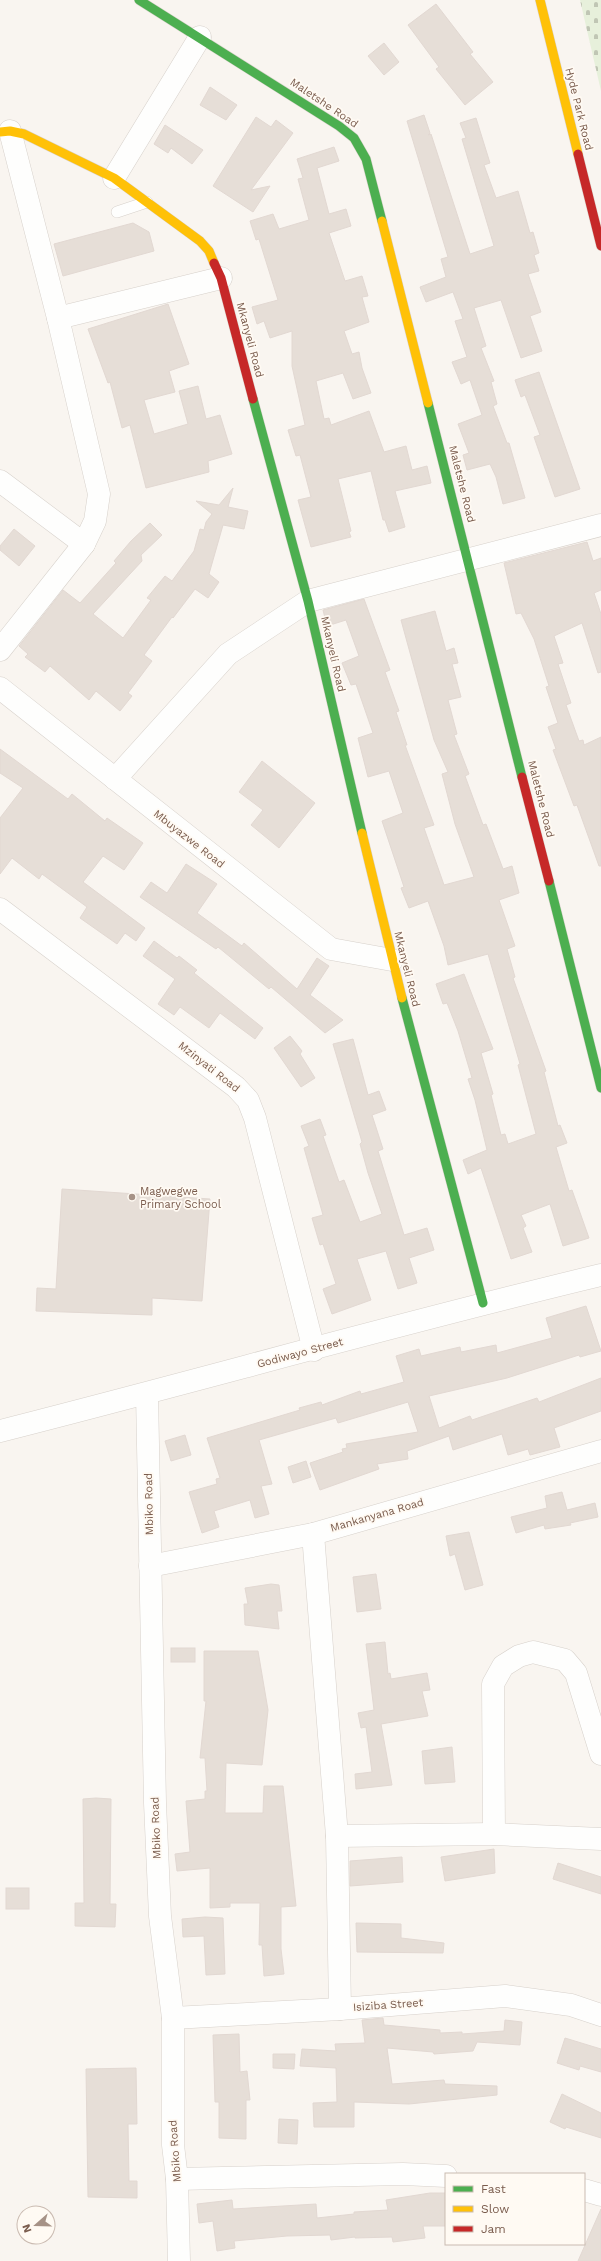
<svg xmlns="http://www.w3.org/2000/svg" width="601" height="2261" font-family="'Work Sans',sans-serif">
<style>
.cemetery{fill:url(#cemetery-stones)}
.building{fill:#e6ded7;stroke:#e2d8d2}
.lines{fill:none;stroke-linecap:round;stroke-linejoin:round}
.lane-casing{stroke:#d7d1cb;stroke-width:12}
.street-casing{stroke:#d7d1cb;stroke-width:23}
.fast-casing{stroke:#d9d2cb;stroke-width:10}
.slow-casing{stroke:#d9d2cb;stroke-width:10}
.jam-casing{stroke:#d9d2cb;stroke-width:10}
.lane{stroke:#fefefd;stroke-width:11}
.street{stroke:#fefefd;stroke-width:22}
.fast{stroke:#4caf50;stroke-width:9}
.slow{stroke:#ffc107;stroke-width:9}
.jam{stroke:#c62828;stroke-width:9}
.poi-dot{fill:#a69286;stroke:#fffaf3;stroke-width:1.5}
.labels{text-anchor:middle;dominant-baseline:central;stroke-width:3.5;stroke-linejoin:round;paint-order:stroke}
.street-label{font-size:11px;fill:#7a5c4d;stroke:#fffaf3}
.poi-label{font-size:11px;fill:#7a5c4d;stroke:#fffaf3;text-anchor:start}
</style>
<defs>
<pattern id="cemetery-stones" width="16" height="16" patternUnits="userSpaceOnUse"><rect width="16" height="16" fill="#e7f0db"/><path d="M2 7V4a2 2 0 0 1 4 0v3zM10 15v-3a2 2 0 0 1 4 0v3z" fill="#c0c6b4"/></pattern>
</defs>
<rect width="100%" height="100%" fill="#f9f5f0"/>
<polygon class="cemetery" points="580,0 601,0 601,91"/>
<g class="building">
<polygon points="436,4 473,52 470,54 493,82 465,105 436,69 439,67 408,25"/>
<polygon points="384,43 399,62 384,75 368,56"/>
<polygon points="210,87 237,105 226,120 200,105"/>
<polygon points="424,115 430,133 428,135 431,134 470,254 494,246 462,139 466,138 460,123 476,118 490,163 484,165 496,198 518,191 530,233 533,232 539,253 534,255 539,271 528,274 541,312 530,316 542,351 521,358 501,300 474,308 486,346 481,348 494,381 491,382 497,404 493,406 507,443 509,443 525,498 503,504 496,477 490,464 467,470 463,455 469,453 458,424 482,415 470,380 461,384 452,362 467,357 455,321 463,319 453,292 426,302 420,287 446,277 441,259 448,257 407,121"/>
<polygon points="256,117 271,127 276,120 293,133 251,190 270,186 253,212 213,186"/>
<polygon points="165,125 203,150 192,164 171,148 168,153 154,144"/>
<polygon points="334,147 339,161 317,168 329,214 346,209 351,226 329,233 345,281 362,276 368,296 362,297 369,322 344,331 352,354 359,352 362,368 371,393 353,399 343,373 316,381 324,419 329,418 331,425 369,411 384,452 406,446 412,470 427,466 431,483 395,491 405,527 389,532 385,520 383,520 371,471 338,479 351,531 349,532 351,537 311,547 298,500 311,497 300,455 296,456 288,430 305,425 292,366 292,331 270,338 264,321 257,324 252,307 278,300 259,239 256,240 250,221 273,214 279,229 309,220 298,179 303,178 297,159"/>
<polygon points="133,223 149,232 154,251 63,276 54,244"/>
<polygon points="168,304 189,364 169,371 175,392 144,400 154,434 188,424 179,391 198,386 206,419 220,415 232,454 208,461 209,472 146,488 130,425 122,428 110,382 108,383 88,329"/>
<polygon points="539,372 580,489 555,497 534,437 540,435 525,395 521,397 515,380"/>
<polygon points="233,488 228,507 248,511 244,529 223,525 209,574 219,582 208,598 195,589 173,618 172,617 144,655 152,661 128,693 132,696 120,711 96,691 89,700 50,666 45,672 25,657 28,654 19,646 63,590 80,603 116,563 114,561 131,541 150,523 162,535 141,555 142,561 93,614 123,638 151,600 147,598 165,576 172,581 194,551 200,529 204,530 206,522 212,514 196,501 219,505"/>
<polygon points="14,529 35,546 19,566 0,550 0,546"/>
<polygon points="587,542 593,561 601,558 601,590 594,593 601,614 601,672 598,673 582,623 554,636 563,663 558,664 571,703 566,705 579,741 583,740 584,745 601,737 601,866 599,866 577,805 574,806 553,750 556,749 548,727 558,723 546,687 549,686 534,639 521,613 516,614 504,563"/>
<polygon points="364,599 390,670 385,672 399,711 396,712 407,745 405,745 434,825 424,828 444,885 474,877 455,824 442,774 448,772 434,740 401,620 435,611 446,651 454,648 458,663 452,664 461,697 448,700 457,734 454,735 469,774 465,776 483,825 486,824 503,869 512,866 519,893 499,900 515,946 507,949 515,977 513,978 546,1071 544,1072 558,1126 560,1125 567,1143 556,1147 569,1191 572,1190 589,1238 563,1246 550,1204 521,1215 526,1226 523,1228 532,1252 511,1259 481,1168 468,1174 463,1160 487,1150 475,1100 468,1079 472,1078 458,1031 447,1003 443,1004 436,984 464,974 493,1049 481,1053 493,1094 491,1095 501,1135 505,1134 508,1144 536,1134 518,1065 520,1064 488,954 448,965 444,946 428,901 409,908 401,888 404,887 382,821 403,813 389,771 368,777 358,738 373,733 356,684 351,685 342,663 359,656 346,620 327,626 323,610"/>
<polygon points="0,749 68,799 72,794 105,821 107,818 143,843 124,870 103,856 83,882 145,928 136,941 125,933 117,944 80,918 87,907 42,874 39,879 12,858 0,874 0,818 23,788 0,773"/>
<polygon points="262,761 315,803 279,848 251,825 263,810 239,792"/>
<polygon points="186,864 217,884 197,913 242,946 244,943 297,989 317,958 329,966 310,995 343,1020 325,1033 271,987 269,989 218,947 216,949 140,897 151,882 167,893"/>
<polygon points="154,941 177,958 179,956 197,970 194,973 263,1028 255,1039 220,1013 209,1028 180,1007 174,1015 158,1004 175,979 143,956"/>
<polygon points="290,1036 302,1051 300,1054 315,1078 301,1087 274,1048"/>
<polygon points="353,1039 368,1095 379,1091 386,1110 372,1115 383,1149 378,1151 404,1235 427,1228 434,1250 409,1258 417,1283 398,1289 386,1251 357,1259 371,1300 332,1314 323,1289 336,1284 323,1244 320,1245 312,1218 323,1215 304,1148 309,1146 301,1126 320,1119 326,1135 323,1136 339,1182 344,1180 360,1222 382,1214 368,1173 360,1144 362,1142 333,1044"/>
<polygon points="62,1189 210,1199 202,1301 152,1298 152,1315 36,1311 37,1288 56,1289"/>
<polygon points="586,1306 601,1351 580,1357 579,1355 507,1378 429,1396 439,1428 470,1416 472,1420 537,1398 539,1402 601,1378 601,1411 554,1428 560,1447 530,1455 528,1449 508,1455 502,1434 453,1450 449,1436 407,1451 408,1459 377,1464 379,1469 320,1490 310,1463 343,1452 342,1449 347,1448 346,1444 418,1432 408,1402 338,1423 336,1418 259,1440 272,1484 261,1486 269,1514 255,1518 250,1500 214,1511 219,1527 202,1533 189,1492 217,1484 216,1479 220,1478 207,1438 300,1410 299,1408 321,1402 322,1405 360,1391 361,1394 404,1382 396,1356 419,1349 421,1356 460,1347 461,1352 496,1345 497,1353 552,1338 546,1318"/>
<polygon points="185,1435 191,1455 171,1461 165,1441"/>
<polygon points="306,1461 311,1477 293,1483 288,1467"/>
<polygon points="562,1492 567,1510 595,1503 598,1517 570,1523 571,1525 545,1529 544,1525 516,1533 511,1517 547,1508 545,1496"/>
<polygon points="469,1532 483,1585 465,1590 455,1554 450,1556 446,1536"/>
<polygon points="376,1574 381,1609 357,1612 353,1577"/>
<polygon points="271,1584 279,1585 282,1611 277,1611 279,1629 245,1625 244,1604 248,1604 245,1588"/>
<polygon points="385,1642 388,1674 390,1673 391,1679 427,1673 430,1690 422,1691 428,1716 381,1724 392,1785 356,1789 355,1774 372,1772 366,1727 361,1728 358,1713 374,1710 366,1644"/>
<rect x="171" y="1648" width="24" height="14"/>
<polygon points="204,1651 258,1651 268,1710 262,1765 226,1763 225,1813 263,1813 264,1786 283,1786 296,1906 281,1907 281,1949 284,1974 264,1976 262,1945 259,1945 260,1903 230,1903 230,1907 210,1908 210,1868 177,1871 175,1854 190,1852 186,1801 205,1799 205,1791 207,1791 205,1758 200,1758 206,1701 204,1701"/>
<polygon points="452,1747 455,1782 425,1784 422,1751"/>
<polygon points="96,1798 111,1799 110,1904 116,1904 115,1927 75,1926 75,1903 84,1903 83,1799"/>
<polygon points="494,1849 495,1873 445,1881 441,1857"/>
<polygon points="402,1857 403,1882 350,1886 350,1861"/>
<polygon points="558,1863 601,1877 601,1894 553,1879"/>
<rect x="6" y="1888" width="23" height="21"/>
<polygon points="205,1917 223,1918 225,1974 206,1975 204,1936 183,1937 182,1919"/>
<polygon points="356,1923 401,1924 401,1938 444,1943 443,1953 357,1952"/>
<polygon points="383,2018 384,2025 440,2030 440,2033 462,2032 462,2034 504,2031 505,2020 522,2022 520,2045 477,2042 473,2051 434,2054 433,2052 387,2048 392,2084 444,2080 445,2084 497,2086 497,2095 409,2104 354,2102 354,2127 314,2127 313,2103 337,2102 336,2068 300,2066 302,2049 336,2051 335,2044 365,2043 362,2020"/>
<polygon points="239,2034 240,2072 247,2071 250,2100 246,2100 246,2139 219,2138 219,2102 215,2102 213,2035"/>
<polygon points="565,2038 601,2049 601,2072 580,2066 579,2070 557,2063"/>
<polygon points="273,2054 295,2054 294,2069 273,2068"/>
<polygon points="136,2068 137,2124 128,2124 129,2181 137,2181 137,2198 88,2197 86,2069"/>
<polygon points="562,2094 601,2113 601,2138 566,2127 565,2129 550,2122"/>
<polygon points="279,2119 298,2120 297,2144 278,2143"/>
<polygon points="430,2193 446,2193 446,2226 423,2226 425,2238 393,2242 392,2237 355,2238 355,2237 331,2240 330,2235 287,2236 234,2241 235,2248 217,2251 213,2221 199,2223 197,2204 232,2200 233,2209 316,2204 317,2218 354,2214 354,2212 388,2210 386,2200"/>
<polygon points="601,2209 601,2261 578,2261"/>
</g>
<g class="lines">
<g class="lane-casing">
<polyline id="lane" points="117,212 147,202"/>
</g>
<g class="street-casing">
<g id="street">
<polyline points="114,178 200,37"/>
<polyline points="58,318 221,278"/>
<polyline points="0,481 84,544"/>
<polyline points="0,650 84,544 95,521 99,494 58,318 10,131"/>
<polyline points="0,688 331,949 392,960"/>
<polyline points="115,779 228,654 308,601 601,525"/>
<polyline points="0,909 236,1087 248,1100 255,1118 314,1350"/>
<polyline points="147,1394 155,1803 160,1916 173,2018 173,2145 177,2179 179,2261"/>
<path d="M0,1431C201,1380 400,1323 601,1275"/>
<polyline points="313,1534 337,1836 340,2009"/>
<polyline points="150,1566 313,1534 601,1451"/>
<polyline points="494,1834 493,1684 503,1666 519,1656 533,1652 565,1660 576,1673 601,1754"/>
<polyline points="337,1836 494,1834 601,1839"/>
<polyline points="173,2018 340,2009 505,1996 571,2005 601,2015"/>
<polyline points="177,2179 403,2174 446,2176"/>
<polyline points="584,2190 601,2195"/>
</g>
</g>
<g class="fast-casing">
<g id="fast">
<polyline points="139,0 339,126 354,138 366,159 382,221"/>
<polyline points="253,399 308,601 362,833"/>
<polyline points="428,403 522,777"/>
<polyline points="549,881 601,1088"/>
<polyline points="402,998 483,1303"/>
</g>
</g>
<g class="slow-casing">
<g id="slow">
<polyline points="540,0 578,154"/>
<polyline points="0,132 10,131 24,134 114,178 200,241 209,251 214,263"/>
<polyline points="382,221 428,403"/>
<polyline points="362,833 402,998"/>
</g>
</g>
<g class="jam-casing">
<g id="jam">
<polyline points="578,154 601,246"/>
<polyline points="214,263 221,278 253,399"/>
<polyline points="522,777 549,881"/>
</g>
</g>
<use href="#lane" class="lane"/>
<use href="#street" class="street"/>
<use href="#fast" class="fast"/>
<use href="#slow" class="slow"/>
<use href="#jam" class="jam"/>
</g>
<circle class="poi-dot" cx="132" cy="1197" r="4"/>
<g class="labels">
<g class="street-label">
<text transform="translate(324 103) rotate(34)">Maletshe Road</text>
<text transform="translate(579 109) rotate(76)">Hyde Park Road</text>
<text transform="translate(250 340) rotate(75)">Mkanyeli Road</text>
<text transform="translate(462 484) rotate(76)">Maletshe Road</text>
<text transform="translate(333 654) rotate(77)">Mkanyeli Road</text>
<text transform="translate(541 799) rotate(76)">Maletshe Road</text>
<text transform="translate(189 839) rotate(38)">Mbuyazwe Road</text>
<text transform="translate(407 969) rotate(76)">Mkanyeli Road</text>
<text transform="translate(209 1067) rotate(38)">Mzinyati Road</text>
<text transform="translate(300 1353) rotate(-15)">Godiwayo Street</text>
<text transform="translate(149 1504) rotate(-91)">Mbiko Road</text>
<text transform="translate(377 1515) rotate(-16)">Mankanyana Road</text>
<text transform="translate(156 1828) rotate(-92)">Mbiko Road</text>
<text transform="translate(388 2005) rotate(-4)">Isiziba Street</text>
<text transform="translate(175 2151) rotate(-94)">Mbiko Road</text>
</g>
<g class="poi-label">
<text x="140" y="1191">Magwegwe<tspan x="140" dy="13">Primary School</tspan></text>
</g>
</g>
<rect x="445" y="2173" width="140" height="72" fill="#fffaf3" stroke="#cabbb1"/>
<rect x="453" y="2186" width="20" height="6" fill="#4caf50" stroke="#cabbb1"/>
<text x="481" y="2193" font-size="12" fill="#7a5c4d">Fast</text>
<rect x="453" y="2206" width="20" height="6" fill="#ffc107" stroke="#cabbb1"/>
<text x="481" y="2213" font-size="12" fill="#7a5c4d">Slow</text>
<rect x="453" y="2226" width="20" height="6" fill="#c62828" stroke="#cabbb1"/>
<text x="481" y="2233" font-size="12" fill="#7a5c4d">Jam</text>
<g transform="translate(36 2225) rotate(250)"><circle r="19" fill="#fffaf3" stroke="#cabbb1"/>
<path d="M0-3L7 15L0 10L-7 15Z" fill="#a69286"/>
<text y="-6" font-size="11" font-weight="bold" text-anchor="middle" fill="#7a5c4d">N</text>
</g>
</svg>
